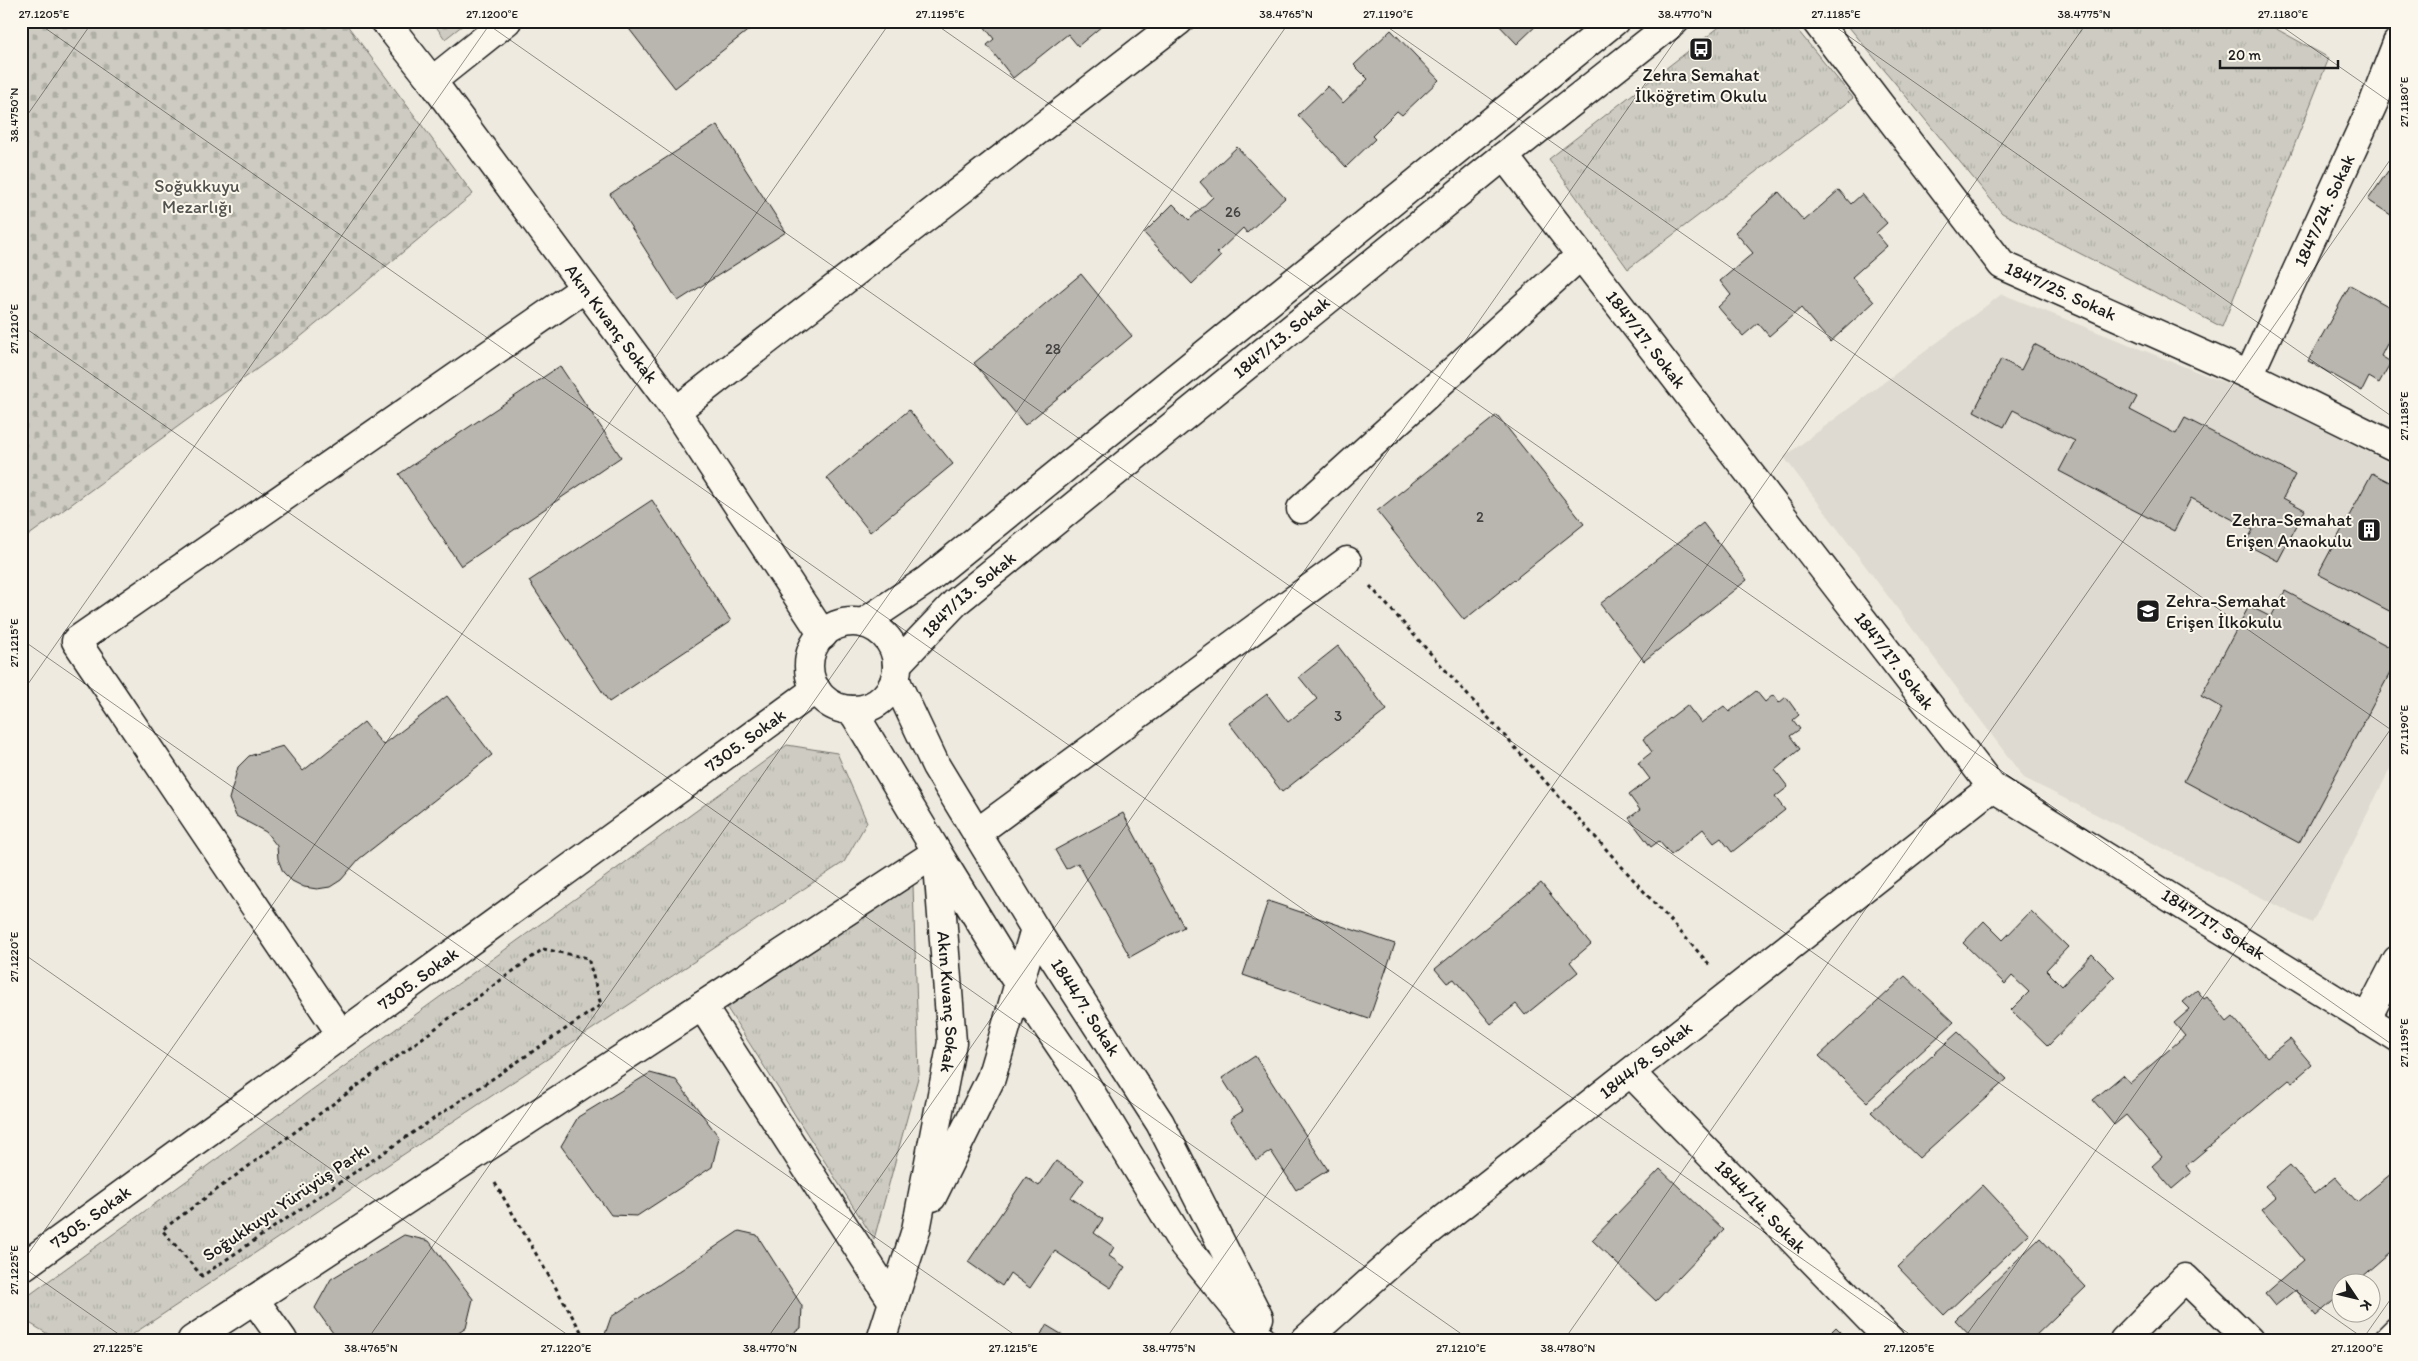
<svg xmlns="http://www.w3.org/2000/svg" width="2418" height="1361" font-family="Itim,sans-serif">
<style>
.built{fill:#dedad1}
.cemetery{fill:url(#cemetery-stones);stroke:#75746f}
.park{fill:url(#park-tufts);stroke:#75746f}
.building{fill:#b9b6af;stroke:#1c1c1c}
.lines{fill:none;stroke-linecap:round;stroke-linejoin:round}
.minor-casing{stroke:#1c1c1c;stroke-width:31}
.major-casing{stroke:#1c1c1c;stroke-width:31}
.path{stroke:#1c1c1c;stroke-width:3;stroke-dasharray:4 4;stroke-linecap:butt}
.minor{stroke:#fbf7ec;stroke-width:28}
.major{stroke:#fbf7ec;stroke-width:28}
.ticks{fill:none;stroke:#1c1c1c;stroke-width:1;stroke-opacity:0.45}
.labels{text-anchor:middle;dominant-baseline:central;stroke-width:4;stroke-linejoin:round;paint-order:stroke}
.number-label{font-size:15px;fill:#434241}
.poi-label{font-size:18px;fill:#1c1c1c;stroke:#fbf7ec}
.park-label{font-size:18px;fill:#51514e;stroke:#fbf7ec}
.street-label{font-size:18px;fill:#1c1c1c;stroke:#fbf7ec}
.neatline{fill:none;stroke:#1c1c1c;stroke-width:2}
.ticks-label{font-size:12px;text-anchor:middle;fill:#1c1c1c}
</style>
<defs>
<pattern id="cemetery-stones" width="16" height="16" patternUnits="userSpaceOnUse" patternTransform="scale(1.25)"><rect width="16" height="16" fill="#ceccc2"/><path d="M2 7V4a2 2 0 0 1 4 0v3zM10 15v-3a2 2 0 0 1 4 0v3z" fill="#b0afa6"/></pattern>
<pattern id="park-tufts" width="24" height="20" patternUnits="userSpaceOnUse" patternTransform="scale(1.25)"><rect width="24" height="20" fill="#ceccc2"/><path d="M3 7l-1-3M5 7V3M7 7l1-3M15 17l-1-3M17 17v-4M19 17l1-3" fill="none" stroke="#b0afa6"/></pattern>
</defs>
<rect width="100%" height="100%" fill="#eeeadf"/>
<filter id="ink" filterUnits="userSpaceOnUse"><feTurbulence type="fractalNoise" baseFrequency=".02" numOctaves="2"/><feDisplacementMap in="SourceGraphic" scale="10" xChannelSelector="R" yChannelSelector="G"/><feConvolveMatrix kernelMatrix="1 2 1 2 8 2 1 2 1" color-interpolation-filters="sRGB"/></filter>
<g filter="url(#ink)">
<polygon class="built" points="2002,294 2263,398 2397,467 2397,755 2312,923 2024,778 1784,457"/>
<g class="cemetery">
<polygon points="21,21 344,21 473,194 298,339 21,541"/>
<polygon points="432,21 468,21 445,39"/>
</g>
<g class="park">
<polygon points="1727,21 1790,21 1853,98 1628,269 1549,159"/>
<polygon points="1844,21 2262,21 2329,58 2222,327 2002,213"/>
<polygon points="787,745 837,753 867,822 844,862 124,1340 58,1340 21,1318 21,1301"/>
<polygon points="913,885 919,1074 874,1239 727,1008"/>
</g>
<g class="building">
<polygon points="623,21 760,21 675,88"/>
<polygon points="980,21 1108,21 1078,46 1068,34 1013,78 987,45 994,39"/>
<polygon points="1495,21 1541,21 1517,44"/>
<polygon points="1391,30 1439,80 1402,115 1397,111 1372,136 1375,139 1346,167 1298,115 1328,86 1343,103 1368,79 1354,65"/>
<polygon points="717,125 786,232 678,301 610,194"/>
<polygon points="1237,147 1285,198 1247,233 1243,228 1217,253 1221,256 1192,284 1144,233 1173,204 1189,220 1213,197 1200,182"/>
<polygon points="2388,171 2397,177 2397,219 2368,200"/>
<polygon points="1839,190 1851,204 1862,194 1887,223 1876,233 1887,246 1852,277 1874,302 1830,342 1801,308 1769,336 1758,323 1743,336 1718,307 1731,295 1720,281 1753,253 1735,232 1779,192 1804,221"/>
<polygon points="1081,274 1132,336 1025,425 974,363"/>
<polygon points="2350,285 2397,311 2397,339 2391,336 2381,356 2391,362 2379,383 2369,377 2362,391 2308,361"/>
<polygon points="2034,344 2137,397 2130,410 2176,434 2185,418 2295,475 2283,498 2305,510 2278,561 2245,544 2253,530 2191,498 2174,531 2059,471 2075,441 2013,410 2004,427 1974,411 2001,359 2021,370"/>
<polygon points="560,366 621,457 461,566 399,474"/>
<polygon points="909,410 953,464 870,532 827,478"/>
<polygon points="1497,415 1584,524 1464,620 1377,511"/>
<polygon points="2372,473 2397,486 2397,615 2318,574"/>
<polygon points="652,500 731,621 609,702 529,581"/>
<polygon points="1703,523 1747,580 1644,661 1600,604"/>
<polygon points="2285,591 2397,651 2397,660 2299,843 2184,781 2222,708 2201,696 2249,606 2271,617"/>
<polygon points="1338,646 1387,710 1282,792 1229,723 1267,694 1288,722 1317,699 1299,677"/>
<polygon points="1756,691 1765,702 1773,695 1779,703 1786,697 1799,715 1793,720 1800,729 1790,736 1800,749 1775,770 1788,787 1775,797 1785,810 1732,852 1721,838 1714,843 1703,829 1671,855 1659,841 1651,847 1629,818 1640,810 1629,795 1650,779 1638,763 1652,752 1643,739 1687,705 1701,723 1724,706 1729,712"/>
<polygon points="447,696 492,755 359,859 341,880 330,887 317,889 304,887 292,881 283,872 278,859 277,846 266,832 236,816 229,799 238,767 249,756 283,746 303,771 364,722 383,745"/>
<polygon points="1123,813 1184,927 1130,957 1078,863 1066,869 1055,850"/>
<polygon points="1541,883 1591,944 1570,962 1578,972 1525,1015 1516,1004 1491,1024 1454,979 1447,983 1435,969"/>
<polygon points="1268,901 1395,944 1369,1019 1243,975"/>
<polygon points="2031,911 2068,947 2046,970 2062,986 2092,954 2115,977 2048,1046 2011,1010 2029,992 2012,976 2005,984 1963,943 1984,921 2003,940"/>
<polygon points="1905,976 1954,1022 1867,1102 1819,1056"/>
<polygon points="2197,990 2204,999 2207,997 2227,1022 2233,1017 2267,1057 2290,1039 2312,1065 2292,1082 2289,1080 2186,1166 2191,1173 2172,1189 2152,1166 2162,1157 2126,1115 2114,1125 2093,1100 2123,1075 2130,1083 2185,1036 2174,1023 2190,1009 2183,1002"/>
<polygon points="1958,1032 2007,1079 1919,1158 1871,1112"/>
<polygon points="1255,1056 1328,1170 1296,1190 1271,1151 1256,1161 1230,1119 1243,1111 1222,1078"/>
<polygon points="650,1073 676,1080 719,1137 712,1167 637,1216 611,1215 561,1146 578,1117"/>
<polygon points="1056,1161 1084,1180 1071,1198 1103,1219 1094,1233 1114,1247 1109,1256 1125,1267 1111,1288 1055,1251 1030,1288 1010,1273 1002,1286 968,1262 1026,1177 1039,1186"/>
<polygon points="2290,1165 2314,1194 2335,1177 2357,1202 2392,1173 2397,1178 2397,1208 2391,1213 2397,1219 2397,1247 2354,1284 2340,1284 2340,1295 2316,1316 2295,1290 2275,1306 2265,1294 2304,1260 2262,1210 2276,1198 2265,1186"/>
<polygon points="1660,1169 1724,1230 1656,1301 1592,1240"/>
<polygon points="1983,1185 2029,1234 1944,1315 1898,1267"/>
<polygon points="739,1231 757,1235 802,1306 801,1328 784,1340 603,1340 611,1317"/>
<polygon points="404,1235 429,1241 473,1299 466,1328 448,1340 338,1340 315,1308 331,1279"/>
<polygon points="2040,1238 2086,1287 2031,1340 1974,1340 1955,1320"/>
<polygon points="1046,1325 1071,1340 1038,1340"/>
<polygon points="1836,1327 1849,1340 1823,1340"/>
</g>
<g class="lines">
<g class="minor-casing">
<g id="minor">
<path id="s1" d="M385,21L432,81L676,411L823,635"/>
<path id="s2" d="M1816,21L2002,265L2249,375L2397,448"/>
<polyline points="432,81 507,21"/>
<path id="s3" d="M1504,156L1992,787L2397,1038"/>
<path id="s4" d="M2249,375L2374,102L2397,43"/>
<polyline points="676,411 1179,21"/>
<polyline points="1301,509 1581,255"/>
<path id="s5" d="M895,679L936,766L1035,929L1160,1123L1259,1318"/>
<path id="s6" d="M852,710L937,852L952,1042L916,1230L881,1340"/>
<polyline points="978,832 1347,561"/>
<polyline points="702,1006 893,1302"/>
<polyline points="2366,1020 2397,960"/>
<polyline points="341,1034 76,641 585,288"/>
<path id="s7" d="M1631,1073L1890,1340"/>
<polyline points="932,1197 991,1078 1035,929"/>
<path id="s8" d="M21,1268L816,689"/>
<polyline points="254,1299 283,1340"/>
<polyline points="192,1340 937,852 1019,985 1082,1078 1183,1244 1262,1340"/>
<path id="s9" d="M1305,1340L1410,1246L1992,787"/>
<polyline points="2124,1340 2185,1278 2249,1340"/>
<polyline points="2388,1340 2397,1331"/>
</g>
</g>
<g class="major-casing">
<g id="major">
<circle cx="853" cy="666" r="44"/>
<polyline points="863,623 927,580 1615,21"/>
<path id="s10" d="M897,664L956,602L1504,156L1675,21"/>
</g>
</g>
<g class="path">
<polyline points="1370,586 1710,965"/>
<polygon points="543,949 588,958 601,1005 202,1276 162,1230"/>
<polyline points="495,1183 586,1340"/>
</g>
<use href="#minor" class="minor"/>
<use href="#major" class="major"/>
</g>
</g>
<path class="ticks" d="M35,21L1918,1340M483,21L2366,1340M931,21L2397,1048M1379,21L2397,734M1827,21L2397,420M2274,21L2397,107M21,124L93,21M21,325L1470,1340M21,639L1022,1340M21,694L492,21M21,952L575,1340M21,1264L891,21M21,1266L127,1340M367,1340L1290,21M766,1340L1689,21M1165,1340L2088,21M1564,1340L2397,150M1963,1340L2397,720M2362,1340L2397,1290"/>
<defs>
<g id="bus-square" transform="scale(1.25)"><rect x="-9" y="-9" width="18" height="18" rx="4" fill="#1c1c1c" stroke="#fbf7ec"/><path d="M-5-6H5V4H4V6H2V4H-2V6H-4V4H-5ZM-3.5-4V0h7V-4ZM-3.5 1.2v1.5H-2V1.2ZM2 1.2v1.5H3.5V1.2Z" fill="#fff"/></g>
<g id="building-square" transform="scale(1.25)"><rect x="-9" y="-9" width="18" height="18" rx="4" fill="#1c1c1c" stroke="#fbf7ec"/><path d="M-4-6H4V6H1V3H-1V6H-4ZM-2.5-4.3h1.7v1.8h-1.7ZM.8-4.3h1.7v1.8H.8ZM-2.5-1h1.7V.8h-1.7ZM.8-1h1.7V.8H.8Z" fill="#fff"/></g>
<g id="school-square" transform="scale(1.25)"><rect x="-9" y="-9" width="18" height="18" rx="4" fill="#1c1c1c" stroke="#fbf7ec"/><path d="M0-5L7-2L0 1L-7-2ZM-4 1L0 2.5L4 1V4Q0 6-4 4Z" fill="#fff"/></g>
</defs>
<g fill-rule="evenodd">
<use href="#bus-square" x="1701" y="49"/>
<use href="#building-square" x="2369" y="530"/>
<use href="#school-square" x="2148" y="611"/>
</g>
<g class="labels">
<g class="number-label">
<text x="1233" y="212">26</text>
<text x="1053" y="349">28</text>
<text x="1480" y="517">2</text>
<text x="1338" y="716">3</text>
</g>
<g class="poi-label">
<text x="1701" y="75">Zehra Semahat<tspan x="1701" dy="21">İlköğretim Okulu</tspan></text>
<text x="2352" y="520" text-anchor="end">Zehra-Semahat<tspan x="2352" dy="21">Erişen Anaokulu</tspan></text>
<text x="2166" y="601" text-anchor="start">Zehra-Semahat<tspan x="2166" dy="21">Erişen İlkokulu</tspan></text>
</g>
<g class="park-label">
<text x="197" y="186">Soğukkuyu<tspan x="197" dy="21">Mezarlığı</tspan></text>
</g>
<g class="street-label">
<text stroke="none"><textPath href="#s4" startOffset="181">1847/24. Sokak</textPath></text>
<text stroke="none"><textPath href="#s2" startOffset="371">1847/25. Sokak</textPath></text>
<text stroke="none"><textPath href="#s1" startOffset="378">Akın Kıvanç Sokak</textPath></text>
<text stroke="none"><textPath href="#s10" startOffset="505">1847/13. Sokak</textPath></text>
<text stroke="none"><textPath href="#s3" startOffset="232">1847/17. Sokak</textPath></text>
<text stroke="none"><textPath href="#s10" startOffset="100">1847/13. Sokak</textPath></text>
<text stroke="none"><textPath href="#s3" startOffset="638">1847/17. Sokak</textPath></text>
<text stroke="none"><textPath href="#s8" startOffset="896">7305. Sokak</textPath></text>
<text stroke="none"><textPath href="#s3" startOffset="1058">1847/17. Sokak</textPath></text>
<text stroke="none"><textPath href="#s8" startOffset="491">7305. Sokak</textPath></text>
<text stroke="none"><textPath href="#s6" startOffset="316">Akın Kıvanç Sokak</textPath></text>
<text stroke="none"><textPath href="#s5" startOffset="380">1844/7. Sokak</textPath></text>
<text stroke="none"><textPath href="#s9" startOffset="441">1844/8. Sokak</textPath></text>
<text transform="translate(286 1202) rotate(-34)">Soğukkuyu Yürüyüş Parkı</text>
<text stroke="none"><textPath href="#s7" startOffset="186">1844/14. Sokak</textPath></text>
<text stroke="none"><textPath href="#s8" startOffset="86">7305. Sokak</textPath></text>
</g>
</g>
<rect width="2418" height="1361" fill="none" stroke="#fbf7ec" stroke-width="55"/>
<g transform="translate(2356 1298) rotate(125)"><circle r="24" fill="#fbf7ec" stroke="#a29f99"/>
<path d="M0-4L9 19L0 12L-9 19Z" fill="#1c1c1c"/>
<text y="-8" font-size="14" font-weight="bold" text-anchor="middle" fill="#1c1c1c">K</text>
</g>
<path d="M2220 60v8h118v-8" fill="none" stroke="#1c1c1c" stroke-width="2.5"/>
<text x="2228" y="60" font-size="15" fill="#1c1c1c" stroke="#fbf7ec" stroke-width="4" paint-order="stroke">20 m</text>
<rect x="28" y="28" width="2362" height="1306" class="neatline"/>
<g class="ticks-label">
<text x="44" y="18">27.1205°E</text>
<text x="492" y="18">27.1200°E</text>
<text x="940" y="18">27.1195°E</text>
<text x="1286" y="18">38.4765°N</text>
<text x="1388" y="18">27.1190°E</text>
<text x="1685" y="18">38.4770°N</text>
<text x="1836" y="18">27.1185°E</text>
<text x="2084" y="18">38.4775°N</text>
<text x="2283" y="18">27.1180°E</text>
<text transform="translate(2404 102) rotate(-90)" y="4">27.1180°E</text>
<text transform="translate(14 115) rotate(-90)" y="4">38.4750°N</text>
<text transform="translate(14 329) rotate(-90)" y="4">27.1210°E</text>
<text transform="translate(2404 416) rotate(-90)" y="4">27.1185°E</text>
<text transform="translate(14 643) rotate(-90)" y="4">27.1215°E</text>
<text transform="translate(2404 730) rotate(-90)" y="4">27.1190°E</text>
<text transform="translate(14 957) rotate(-90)" y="4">27.1220°E</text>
<text transform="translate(2404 1043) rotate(-90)" y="4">27.1195°E</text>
<text transform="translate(14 1270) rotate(-90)" y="4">27.1225°E</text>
<text x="118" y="1352">27.1225°E</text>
<text x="371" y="1352">38.4765°N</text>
<text x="566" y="1352">27.1220°E</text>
<text x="770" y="1352">38.4770°N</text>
<text x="1013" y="1352">27.1215°E</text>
<text x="1169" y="1352">38.4775°N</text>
<text x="1461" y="1352">27.1210°E</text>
<text x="1568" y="1352">38.4780°N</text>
<text x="1909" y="1352">27.1205°E</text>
<text x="2357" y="1352">27.1200°E</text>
</g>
</svg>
